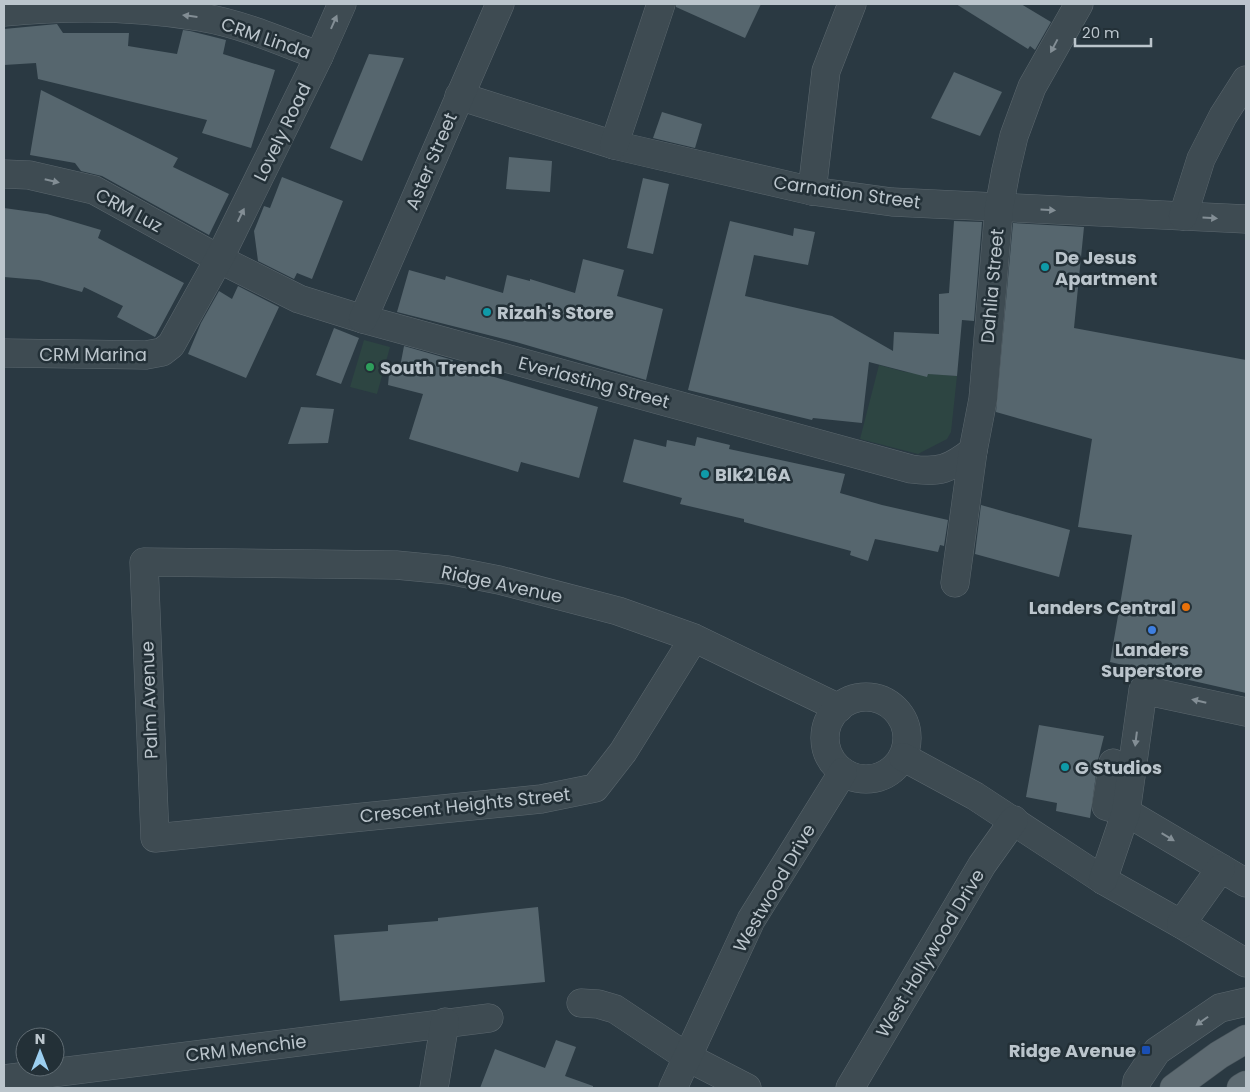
<svg xmlns="http://www.w3.org/2000/svg" width="1250" height="1092" font-family="Poppins,sans-serif">
<style>
.green{fill:#2d4542}
.building{fill:#56666e}
.lines{fill:none;stroke-linecap:round;stroke-linejoin:round}
.minor-casing{stroke:#5c686f;stroke-width:29}
.major-casing{stroke:#48545b;stroke-width:29}
.minor{stroke:#3e4b52;stroke-width:28}
.major{stroke:#5d6a71;stroke-width:28}
.oneway{fill:#838e95}
.culture-dot{fill:#0f9aa8;stroke:#233037;stroke-width:2}
.leisure-dot{fill:#2e9e5b;stroke:#233037;stroke-width:2}
.food-dot{fill:#e8710a;stroke:#233037;stroke-width:2}
.shop-dot{fill:#3f7fe0;stroke:#233037;stroke-width:2}
.transit-dot{fill:#1a4fb4;stroke:#233037;stroke-width:2}
.labels{text-anchor:middle;dominant-baseline:central;stroke-width:5;stroke-linejoin:round;paint-order:stroke}
.street-label{font-size:18px;fill:#bbc5cc;stroke:#233037}
.poi-label{font-size:18px;font-weight:bold;fill:#bbc5cc;stroke:#233037;text-anchor:start}
</style>
<rect width="100%" height="100%" fill="#2a3942"/>
<g class="green">
<polygon points="364,340 390,347 377,394 350,387"/>
<polygon points="879,365 905,372 957,376 951,432 947,439 918,454 860,439"/>
</g>
<g class="building">
<polygon points="676,4 761,4 745,38 676,7"/>
<polygon points="956,4 1021,4 1051,22 1035,50 1030,46 1028,49"/>
<polygon points="57,24 63,33 129,33 128,46 177,54 183,30 190,31 226,40 223,54 275,70 251,148 202,133 207,120 38,79 36,63 4,65 4,29"/>
<polygon points="369,54 404,58 362,161 330,148"/>
<polygon points="954,72 1002,92 980,136 931,118"/>
<polygon points="41,90 178,158 173,167 229,194 209,235 102,176 81,171 75,163 30,155"/>
<polygon points="662,112 702,124 695,148 653,138"/>
<polygon points="509,157 552,161 550,192 506,189"/>
<polygon points="282,177 343,201 312,279 297,273 294,279 258,261 254,231 264,206 270,208"/>
<polygon points="643,178 669,184 653,254 627,248"/>
<polygon points="4,208 47,214 101,230 98,238 184,283 155,337 117,317 123,306 84,287 82,292 39,280 4,277"/>
<polygon points="730,221 793,236 794,228 815,232 808,265 754,255 745,296 832,316 893,351 894,332 939,334 939,294 949,293 954,221 982,222 974,321 962,320 957,376 928,374 927,377 869,362 862,423 813,418 812,420 688,390"/>
<polygon points="1013,223 1084,227 1074,328 1246,360 1246,693 1110,662 1132,535 1078,527 1092,439 996,412"/>
<polygon points="583,259 624,270 617,296 663,309 646,380 516,342 397,312 409,270 445,280 446,276 503,293 507,275 530,281 530,279 575,293"/>
<polygon points="238,286 279,307 246,378 188,354 201,323 219,291 232,299"/>
<polygon points="334,328 359,338 341,384 316,375"/>
<polygon points="404,346 453,360 452,364 501,379 598,407 579,478 521,462 518,472 409,439 423,394 388,385 390,364 400,367"/>
<polygon points="301,407 334,409 328,443 288,444"/>
<polygon points="697,437 730,445 729,449 845,474 840,493 882,505 948,520 944,546 940,545 938,552 875,539 868,561 850,555 851,551 744,522 744,519 680,504 682,498 623,482 634,439 666,447 667,440 695,446"/>
<polygon points="981,505 1070,530 1059,577 975,554"/>
<polygon points="1039,725 1104,736 1098,760 1090,818 1056,811 1057,803 1026,797"/>
<polygon points="538,907 545,982 340,1001 334,935 388,931 388,925 438,921 438,918"/>
<polygon points="556,1040 576,1047 565,1076 593,1086 593,1088 480,1088 495,1049 545,1068"/>
</g>
<g class="lines">
<g class="minor-casing">
<g id="minor">
<path d="M4,12C69,6 135,6 200,17C242,24 281,41 319,56"/>
<polyline points="459,96 614,145 812,191 892,202 1246,219"/>
<polyline points="614,145 661,4"/>
<path d="M4,174L29,175L94,190L219,259L299,299L363,319L911,469C939,473 950,469 973,451"/>
<polyline points="812,191 826,71 852,4"/>
<polyline points="1183,216 1201,159 1223,116 1246,80"/>
<polyline points="363,319 500,4"/>
<polyline points="4,353 146,355 162,352 171,345 219,259 319,56 342,4"/>
<polyline points="955,583 973,451 983,399 999,208 1006,170 1014,136 1032,87 1079,4"/>
<polyline points="694,638 623,752 595,788 541,799 155,838 144,562 396,565 448,570 499,580 618,611 694,638 839,708"/>
<circle cx="866" cy="738" r="41"/>
<polyline points="903,757 975,796 1103,880 1181,924 1246,963"/>
<polyline points="1113,763 1106,806 1126,812 1246,883"/>
<polyline points="1103,880 1126,812 1143,690 1246,712"/>
<polyline points="1181,924 1221,868"/>
<polyline points="581,1003 598,1004 615,1009 687,1057 747,1088"/>
<polyline points="4,1079 489,1018"/>
<polyline points="434,1088 445,1022"/>
<polyline points="673,1088 751,920 843,772"/>
<polyline points="850,1088 982,865 1014,820"/>
<polyline points="1136,1088 1137,1081 1157,1051 1220,1008 1246,1002"/>
</g>
</g>
<g class="major-casing">
<g id="major">
<polyline points="1174,1088 1219,1055 1246,1039"/>
<polyline points="1241,1088 1246,1085"/>
</g>
</g>
<use href="#minor" class="minor"/>
<use href="#major" class="major"/>
</g>
<defs><path id="oneway-solid" d="M-6-.8H1V-3.2L6.5 0L1 3.2V.8H-6Z" transform="scale(1.25)"/></defs>
<g class="oneway">
<use href="#oneway-solid" transform="translate(190 16) rotate(-173)"/>
<use href="#oneway-solid" transform="translate(334 22) rotate(-66)"/>
<use href="#oneway-solid" transform="translate(1054 46) rotate(118)"/>
<use href="#oneway-solid" transform="translate(52 181) rotate(13)"/>
<use href="#oneway-solid" transform="translate(1048 210) rotate(3)"/>
<use href="#oneway-solid" transform="translate(241 215) rotate(-64)"/>
<use href="#oneway-solid" transform="translate(1210 218) rotate(3)"/>
<use href="#oneway-solid" transform="translate(1199 701) rotate(-167)"/>
<use href="#oneway-solid" transform="translate(1136 739) rotate(97)"/>
<use href="#oneway-solid" transform="translate(1168 837) rotate(31)"/>
<use href="#oneway-solid" transform="translate(1202 1021) rotate(145)"/>
</g>
<g class="culture-dot">
<circle cx="1045" cy="267" r="5"/>
<circle cx="487" cy="312" r="5"/>
<circle cx="705" cy="474" r="5"/>
<circle cx="1065" cy="767" r="5"/>
</g>
<circle class="leisure-dot" cx="370" cy="367" r="5"/>
<circle class="food-dot" cx="1186" cy="607" r="5"/>
<circle class="shop-dot" cx="1152" cy="630" r="5"/>
<rect class="transit-dot" x="1141" y="1045" width="10" height="10" rx="2.5"/>
<g class="labels">
<g class="street-label">
<text transform="translate(266 38) rotate(19)">CRM Linda</text>
<text transform="translate(282 132) rotate(-64)">Lovely Road</text>
<text transform="translate(431 161) rotate(-67)">Aster Street</text>
<text transform="translate(847 192) rotate(8)">Carnation Street</text>
<text transform="translate(129 210) rotate(28)">CRM Luz</text>
<text transform="translate(992 286) rotate(-85)">Dahlia Street</text>
<text x="93" y="354">CRM Marina</text>
<text transform="translate(594 382) rotate(15)">Everlasting Street</text>
<text transform="translate(502 584) rotate(12)">Ridge Avenue</text>
<text transform="translate(149 700) rotate(-92)">Palm Avenue</text>
<text transform="translate(465 805) rotate(-6)">Crescent Heights Street</text>
<text transform="translate(774 888) rotate(-60)">Westwood Drive</text>
<text transform="translate(930 953) rotate(-59)">West Hollywood Drive</text>
<text transform="translate(246 1048) rotate(-7)">CRM Menchie</text>
</g>
<g class="poi-label">
<text x="1055" y="257">De Jesus<tspan x="1055" dy="21">Apartment</tspan></text>
<text x="497" y="312">Rizah's Store</text>
<text x="380" y="367">South Trench</text>
<text x="715" y="474">Blk2 L6A</text>
<text x="1176" y="607" text-anchor="end">Landers Central</text>
<text x="1152" y="649" text-anchor="middle">Landers<tspan x="1152" dy="21">Superstore</tspan></text>
<text x="1075" y="767">G Studios</text>
<text x="1136" y="1050" text-anchor="end">Ridge Avenue</text>
</g>
</g>
<rect width="1250" height="1092" fill="none" stroke="#bbc5cc" stroke-width="10"/>
<g transform="translate(40 1052)"><circle r="24" fill="#233037" stroke="#606c73"/>
<path d="M0-4L9 19L0 12L-9 19Z" fill="#9ccff0"/>
<text y="-8" font-size="14" font-weight="bold" text-anchor="middle" fill="#bbc5cc">N</text>
</g>
<path d="M1075 38v8h76v-8" fill="none" stroke="#bbc5cc" stroke-width="2.5"/>
<text x="1082" y="38" font-size="15" fill="#bbc5cc" stroke="#233037" stroke-width="4" paint-order="stroke">20 m</text>
</svg>
